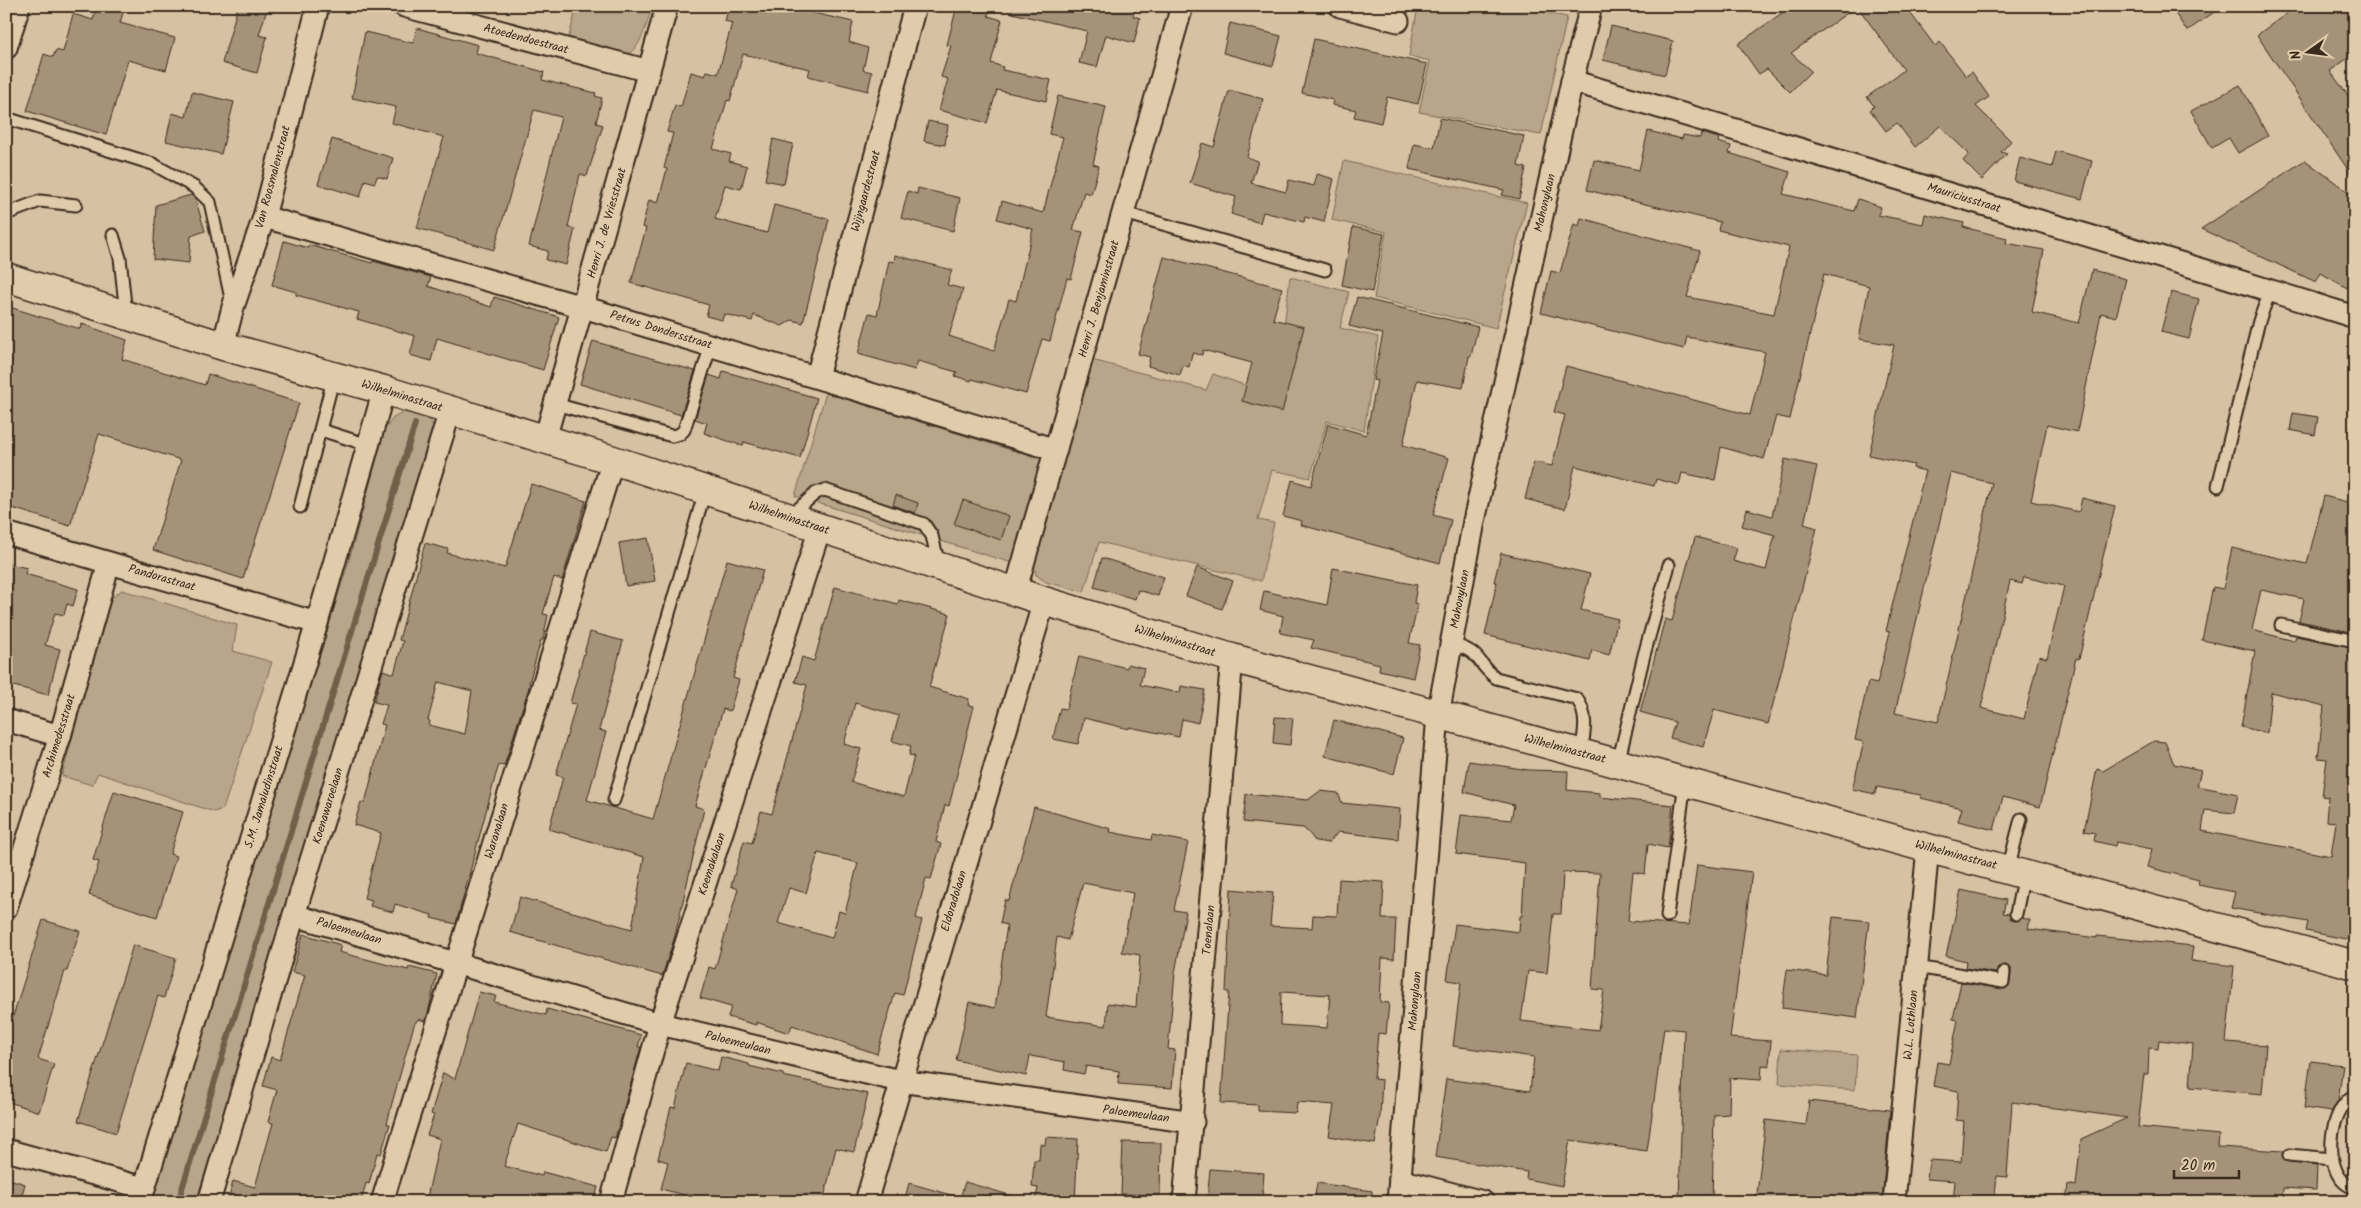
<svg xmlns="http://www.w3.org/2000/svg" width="2361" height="1208" font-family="Kalam,sans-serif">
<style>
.grass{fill:#b9a58a;stroke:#7a6854}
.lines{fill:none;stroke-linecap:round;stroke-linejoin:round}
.stream{stroke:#6f5e4a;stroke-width:6}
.building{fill:#a69278;stroke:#3b2a1e;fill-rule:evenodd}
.service-casing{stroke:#3b2a1e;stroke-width:15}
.minor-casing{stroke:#3b2a1e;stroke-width:25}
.tertiary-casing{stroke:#3b2a1e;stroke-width:31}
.service{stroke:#e0cbaa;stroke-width:11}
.minor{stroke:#e0cbaa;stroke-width:21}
.tertiary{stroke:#e0cbaa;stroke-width:28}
.labels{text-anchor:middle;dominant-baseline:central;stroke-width:4.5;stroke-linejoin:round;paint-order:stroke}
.street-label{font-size:12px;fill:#3b2a1e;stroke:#e0cbaa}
</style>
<rect width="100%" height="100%" fill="#d6c1a2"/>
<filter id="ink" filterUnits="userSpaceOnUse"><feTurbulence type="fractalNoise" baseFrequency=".02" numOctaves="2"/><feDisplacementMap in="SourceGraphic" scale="10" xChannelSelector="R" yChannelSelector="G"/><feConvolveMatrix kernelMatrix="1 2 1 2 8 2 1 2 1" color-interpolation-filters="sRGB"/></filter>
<g filter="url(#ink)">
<g class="grass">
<path d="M577,6H652C634,73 625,58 568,40Z"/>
<polygon points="1418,6 1514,6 1567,17 1541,135 1419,112 1430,61 1409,56"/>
<polygon points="1344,161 1527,203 1496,328 1374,298 1386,232 1332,220"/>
<polygon points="1290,277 1349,292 1340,328 1378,337 1364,431 1327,421 1310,478 1272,470 1258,520 1274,523 1261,581 1099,542 1084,592 1046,582 1036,575 1034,562 1092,360 1206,390 1213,374 1250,387 1280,360"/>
<polygon points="826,393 1044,460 1012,563 795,496"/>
<polygon points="405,412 428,417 434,427 427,460 196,1202 151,1202 349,560 385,429 393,418"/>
<polygon points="122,590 237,625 233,651 272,662 223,809 214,812 98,773 92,785 62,776 109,600"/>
<polygon points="1781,1049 1857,1055 1855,1090 1779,1084"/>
</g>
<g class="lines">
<polyline class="stream" points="178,1202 415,424"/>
</g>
<g class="building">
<polygon points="97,6 125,6 120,23 175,38 166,70 128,60 106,135 27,111 44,54 53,57 56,50 63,52 73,14 93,20"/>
<polygon points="238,6 268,6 259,35 267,37 257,73 222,63"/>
<polygon points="729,6 783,6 853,22 849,42 868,48 863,70 872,72 868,91 808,76 810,69 743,54 730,101 727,100 713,149 731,154 729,161 747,166 741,189 725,185 715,219 767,233 774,205 829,219 803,323 792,320 782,326 754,315 752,321 724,314 722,320 706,316 709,305 631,283 646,228 642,227 649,200 658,203 667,169 664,168 673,133 667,132 675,105 681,107 691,72 705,76 707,71 718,74 732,23 725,21"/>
<polygon points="957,6 990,6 988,16 1002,20 991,63 1003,67 1002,70 1051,80 1046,101 997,90 987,123 939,110 948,79 941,77 951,46 947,45"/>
<polygon points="1012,6 1136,6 1133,16 1140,18 1134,43 1106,35 1097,67 1079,63 1087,31 1012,13"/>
<polygon points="1778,6 1905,6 1935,46 1940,42 1966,76 1972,72 1989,97 1976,106 2011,141 2001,152 2007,154 1982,180 1963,161 1969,154 1940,126 1915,147 1897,123 1886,131 1870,110 1874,106 1867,97 1904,70 1857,6 1791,53 1811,71 1790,92 1767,69 1759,74 1738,44 1782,13"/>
<polygon points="2170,6 2223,6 2187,31"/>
<polygon points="2297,6 2355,6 2355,53 2330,71 2355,105 2355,180 2257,35"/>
<polygon points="1230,23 1281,36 1273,66 1223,53"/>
<polygon points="1611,26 1673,41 1665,75 1603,60"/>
<polygon points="417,28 478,45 476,53 544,72 542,80 596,93 595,96 602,98 596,123 603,125 587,176 580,174 568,227 575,229 566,265 546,260 548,251 529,246 561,117 534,110 494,250 417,228 444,137 392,123 396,107 352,98 365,32 413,43"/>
<polygon points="1314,39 1427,64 1418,104 1387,97 1381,123 1354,117 1356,110 1332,105 1333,100 1302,93"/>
<polygon points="2240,85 2268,136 2238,153 2229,138 2212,148 2191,111"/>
<polygon points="1229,90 1263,99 1247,157 1258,161 1251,183 1286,192 1289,180 1314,186 1317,174 1334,179 1324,222 1305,217 1304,222 1263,212 1260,223 1231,214 1236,197 1190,183 1202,143 1214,147"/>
<polygon points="192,92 234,102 221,154 166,141 172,113 186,117"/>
<polygon points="1058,96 1106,107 1093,164 1099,166 1091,194 1084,192 1073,230 1083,232 1071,279 1067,278 1050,341 1042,339 1026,394 972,379 971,381 955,376 957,372 918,361 915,370 858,354 869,313 877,315 889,261 894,262 895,255 952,270 947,285 963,289 949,336 994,351 1009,299 1016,301 1033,229 997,219 1002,201 1043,213 1063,137 1049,134"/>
<polygon points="1440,118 1524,136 1518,166 1526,168 1519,199 1502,195 1504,190 1409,169 1414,144 1434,148"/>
<polygon points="928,121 948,125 945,145 924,141"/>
<path d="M1648,131L1682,139L1683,135L1700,138L1701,133L1719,138L1718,142L1731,146L1729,153L1790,172L1783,194L1854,211L1858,199L1881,207L1878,215L1923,224L1925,214L1964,223L1963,227L2007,238L2006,243L2044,250L2032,312L2079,323L2092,270L2126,279L2116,317L2101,313L2077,432L2047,425L2031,501L2079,512L2082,498L2115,506L2079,659L2076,658L2040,807L2003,797L1994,830L1958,821L1962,808L1921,798V795L1877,787L1875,794L1852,789L1864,742L1855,740L1868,682L1877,684L1890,632L1886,631L1925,471L1913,468L1914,465L1869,455L1894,345L1859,339L1869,286L1824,274L1790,419L1776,416L1764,459L1721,447L1715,480L1682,473L1679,485L1656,479L1654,486L1575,466L1565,509L1525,499L1534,462L1552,466L1565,415L1554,412L1566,366L1750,415L1765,352L1687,337L1684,349L1541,313L1551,271L1560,273L1574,224L1579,226L1581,218L1700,251L1687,297L1774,314L1789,247L1718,230L1720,222L1587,190L1594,160L1639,170ZM1951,473L1992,483L1938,722L1895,713ZM2024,577L2064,586L2047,658L2039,656L2024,719L1981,708L2010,581L2022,584Z"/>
<polygon points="332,139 393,158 387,179 377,176 375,183 365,180 360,197 318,184"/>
<polygon points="773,139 793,144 784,184 765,180"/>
<polygon points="2056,151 2092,161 2082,199 2014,181 2020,158 2052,167"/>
<polygon points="2305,160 2355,197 2355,275 2347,288 2321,273 2316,282 2201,229"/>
<polygon points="918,188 960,198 953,231 901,218 908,191 917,194"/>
<polygon points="191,195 195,198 205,231 191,236 189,263 153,259 156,205"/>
<polygon points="1353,227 1384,234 1372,292 1342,285"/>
<polygon points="284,241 308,248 309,245 372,263 373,261 431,277 428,286 491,307 494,297 559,317 543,370 437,338 431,361 410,355 415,336 357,319 359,312 296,295 296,292 272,285"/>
<polygon points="1164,257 1282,288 1273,319 1304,327 1282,412 1242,401 1252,363 1203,350 1202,355 1192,353 1189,367 1183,365 1180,375 1148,366 1150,357 1138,354"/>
<polygon points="2171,292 2199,299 2189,339 2161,332"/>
<polygon points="1357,297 1478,327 1471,356 1469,356 1463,388 1417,380 1403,445 1449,458 1433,515 1451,520 1440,563 1301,525 1302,521 1283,516 1292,480 1311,486 1328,424 1366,435 1377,381 1373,380 1383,334 1349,326"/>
<polygon points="6,306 80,329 82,324 127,340 122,359 205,385 208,374 299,403 243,579 153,550 181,460 99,434 70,526 6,506"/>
<polygon points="593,341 695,371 681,415 580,384"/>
<polygon points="723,371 817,398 800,458 744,442 743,446 704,433 707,423 695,419 709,375 721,379"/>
<polygon points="2293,413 2318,417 2315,435 2290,430"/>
<polygon points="1785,459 1817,466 1804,524 1817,528 1768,724 1714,710 1703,747 1670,738 1675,722 1640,712 1665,619 1672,621 1695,537 1737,548 1733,561 1766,570 1775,535 1742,526 1747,509 1772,516"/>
<path d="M531,484L586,501L562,580L554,577L543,614L548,615L543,640H541L529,683L530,684L504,766L499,765L496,774L456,924L431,918L432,915L395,904L393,912L370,906L372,900L364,898L381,833L354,825L361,802L365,803L385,725L381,724L387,705L374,702L383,670L394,674L403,641L399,640L425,543L448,549L447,553L505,568ZM438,682L472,691L465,734L429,725L430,721L428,720Z"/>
<polygon points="896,495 918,503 915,513 893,505"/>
<polygon points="2324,496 2355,504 2355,633 2299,621 2304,599 2261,590 2252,630 2294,641 2296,636 2355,648 2355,941 2306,931 2308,922 2231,908 2235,892 2198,885 2199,880 2147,867 2152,849 2116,842 2115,846 2094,841 2095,833 2084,831 2097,769 2103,771 2154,741 2165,742 2174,764 2201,770 2197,786 2238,794 2234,813 2205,810 2202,831 2331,856 2336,822 2326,821 2328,797 2322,796 2327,759 2318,758 2324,706 2271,692 2267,733 2241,727 2255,651 2202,640 2213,587 2223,589 2232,548 2307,564"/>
<polygon points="963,500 1009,516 1001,540 954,524"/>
<polygon points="648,538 655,581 626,586 619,543"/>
<polygon points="1501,553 1590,574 1581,610 1618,619 1609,655 1592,650 1590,661 1485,635 1497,582 1494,582"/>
<polygon points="1102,558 1164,577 1158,596 1138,590 1135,599 1094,587"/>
<polygon points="727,560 763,570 733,678 739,680 730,711 723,709 695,806 704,809 675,936 662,976 510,932 520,897 632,929 644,857 549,829 563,777 556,775 576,704 570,703 590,632 623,641 599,730 606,732 587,800 653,819"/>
<polygon points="6,563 27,568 25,574 78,589 73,606 67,604 64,615 55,613 45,645 60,649 48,695 6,684"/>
<polygon points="1197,567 1233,581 1222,609 1186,596"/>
<polygon points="1333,568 1417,585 1414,603 1418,604 1409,643 1420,645 1413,678 1379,670 1380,664 1311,648 1314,640 1280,633 1283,616 1260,610 1264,591 1327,605"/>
<path d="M835,587L898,604L899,600L950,614L929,687L969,699L968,705L974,706L949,806L945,805L936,842L941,844L931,879L926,878L916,918L922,920L903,995L895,993L877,1054L792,1025L789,1033L756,1022V1025L728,1017L731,1007L700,998L709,967L715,969L738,889L731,886L744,841L752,843L761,811L772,814L807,685L795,682L802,657L814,661ZM855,703L899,716L892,741L911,746L909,755L914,756L904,797L851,782L861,749L844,744ZM818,853L858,863L845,913L839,911L832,938L778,923L789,888L806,893Z"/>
<polygon points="1079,656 1127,668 1128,664 1144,668 1140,685 1180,693 1181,686 1205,690 1198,723 1182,719 1179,737 1129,727 1129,729 1084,718 1078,744 1053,739 1060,708 1066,709"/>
<polygon points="1275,717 1293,718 1290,745 1273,743"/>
<polygon points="1334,720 1403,738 1394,774 1325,756"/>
<path d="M1469,761L1529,770L1568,771L1567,790L1600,793V797L1673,805L1668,848L1648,844L1645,874L1633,872L1628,921L1689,925L1697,865L1752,872L1730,1038L1771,1041L1769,1066L1762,1065L1761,1080L1730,1078L1729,1114L1714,1115L1712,1202H1679L1684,1030L1664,1028L1647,1151L1570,1140L1562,1186L1526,1179L1527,1172L1435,1157L1446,1079L1530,1091L1534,1057L1453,1046L1461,982L1447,980L1455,924L1519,932L1520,916H1522L1525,863L1456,854L1461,815L1511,820L1514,805L1464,792ZM1563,872L1600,873L1592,989L1604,990L1598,1030L1521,1021L1528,971L1547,973L1553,914H1561Z"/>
<polygon points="114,791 183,812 170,854 176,856 157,917 89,895 99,862 93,860"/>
<polygon points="1320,791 1338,793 1342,803 1400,809 1398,839 1338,832 1329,843 1315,841 1309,833 1303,828 1243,822 1246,794 1308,800"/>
<path d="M1034,807L1111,829L1110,832L1151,840L1152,835L1188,842L1174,910L1186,912L1175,973L1168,1049L1175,1050L1172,1088L1118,1084L1119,1071L1086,1066L1084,1074L1064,1070L1065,1062L1030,1056L1026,1076L956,1060L969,1002L995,1008L1007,925L1000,923L1005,900L1009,901ZM1083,883L1133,893L1122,952L1140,955L1136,1007L1108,1003L1106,1026L1046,1017L1057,937L1068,940Z"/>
<path d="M1339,879L1384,882L1382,919H1396L1394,959L1382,958L1380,1002L1389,1003L1386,1034L1378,1033L1374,1079L1382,1080L1380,1116L1375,1144L1329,1136L1334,1105L1297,1102L1296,1113L1258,1111V1105L1221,1103L1229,992H1226L1231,889L1273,893L1270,926L1312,928L1313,915L1337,916ZM1281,992L1330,995L1327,1028L1280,1025Z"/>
<polygon points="1961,890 2006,900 2003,913 2009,914 2014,921 2022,918 2030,920 2028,929 2097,938 2097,936 2193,946 2191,961 2234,966 2226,1042 2266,1045 2262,1094 2190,1087 2193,1044 2159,1040 2158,1049 2149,1048 2148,1074 2144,1074 2138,1127 2219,1135 2218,1147 2283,1151 2284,1161 2317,1165 2316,1190 2283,1188 2282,1202 2066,1202 2068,1184 2076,1186 2081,1139 2127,1118 2012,1102 2007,1177 1997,1176 1994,1202 1953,1202 1955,1181 1927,1179 1929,1160 1961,1162 1964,1121 1956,1120 1958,1091 1933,1086 1937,1062 1949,1064 1958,1020 1953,1019 1961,982 2005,989 2010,983 2011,973 2011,968 2005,965 1998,967 1996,973 1965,968 1966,961 1946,956"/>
<polygon points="1833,917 1869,921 1857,1018 1782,1008 1787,970 1826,975"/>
<polygon points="43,920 80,931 67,971 65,971 38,1059 54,1064 39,1112 6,1101 6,1039"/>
<polygon points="303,934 341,945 339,952 408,970 409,967 437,974 428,1013 425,1021 418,1019 414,1025 392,1103 387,1124 390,1124 381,1154 377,1153 369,1184 366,1183 361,1202 228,1202 233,1181 255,1187 273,1123 268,1122 277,1090 263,1086 271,1057 280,1060 305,975 292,972"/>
<polygon points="133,945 176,958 164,998 158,996 116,1133 78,1121"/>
<polygon points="479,992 496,996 494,1002 546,1015 547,1009 641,1035 638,1047 641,1047 620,1122 615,1138 611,1137 606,1152 518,1124 504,1166 542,1176 543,1172 598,1187 594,1202 426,1202 440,1139 427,1135 434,1115 431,1114 443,1073 455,1079"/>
<polygon points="721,1057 749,1064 749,1066 783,1074 783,1076 868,1094 854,1152 836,1148 823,1202 686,1202 688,1196 661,1189 668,1162 658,1159 671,1107 675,1108 686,1063 718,1071"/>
<polygon points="2311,1061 2343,1065 2338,1101 2331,1112 2304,1108"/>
<polygon points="1809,1101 1890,1110 1882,1202 1756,1202 1766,1120 1806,1125"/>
<polygon points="1046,1137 1078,1139 1075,1202 1035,1202 1038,1188 1032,1187 1034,1160 1039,1160 1040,1144 1045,1145"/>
<polygon points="1123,1142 1161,1143 1160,1195 1121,1194"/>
<polygon points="1210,1169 1264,1173 1262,1202 1207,1200"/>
<polygon points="6,1178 25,1184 20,1202 6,1202"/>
<polygon points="965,1182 1016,1197 1015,1202 959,1202"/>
<polygon points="909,1183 958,1197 957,1202 904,1202"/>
<polygon points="1317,1183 1372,1191 1372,1202 1314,1202"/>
</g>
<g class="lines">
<g class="service-casing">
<g id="service">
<polyline points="6,118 153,164 194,187 210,202 232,303"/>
<polyline points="1124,213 1325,270"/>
<polyline points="6,214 40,201 76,205"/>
<polyline points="113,235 120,258 126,314"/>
<polyline points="555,404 672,436 680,434 684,430 711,345"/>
<polyline points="321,430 368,445"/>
<polyline points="2218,486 2259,321 2270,291"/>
<polyline points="300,507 334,376"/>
<polyline points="790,516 816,493 825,490 924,524 932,536 939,565"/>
<polyline points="2281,625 2355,641"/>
<path d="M1451,644C1483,652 1475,662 1496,678L1577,699C1589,716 1584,734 1581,753"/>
<polyline points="1618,763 1644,655 1669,565"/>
<polyline points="614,800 705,491"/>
<polyline points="2008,869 2021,819"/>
<polyline points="2016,914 2024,874"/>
<polyline points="1667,916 1685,782"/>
<polyline points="1917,967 2003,982 2004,972"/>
<path d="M2355,1095C2328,1107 2320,1179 2355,1188"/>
<polyline points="2289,1155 2332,1159"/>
</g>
</g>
<g class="minor-casing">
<g id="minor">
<polyline points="404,6 649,71"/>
<polyline points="1340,6 1398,21"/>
<polyline points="6,48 19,6"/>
<polyline points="1572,81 2210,272 2355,317"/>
<polyline points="264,217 583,307 1056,450"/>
<polyline points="223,346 233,307 264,217 318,6"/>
<polyline points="817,377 915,6"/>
<polyline points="545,439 667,6"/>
<polyline points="6,533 317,623"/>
<polyline points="1015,592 1182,6"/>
<polyline points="6,720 60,736"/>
<polyline points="6,908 60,736 109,563"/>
<polyline points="294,915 660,1024 900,1081 1193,1122"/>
<polyline points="6,1150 144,1188"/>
<polyline points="1400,1180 1483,1202"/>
<polyline points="140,1202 317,623 384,390"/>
<polyline points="209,1202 294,915 450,411"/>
<polyline points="382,1202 613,460"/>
<polyline points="611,1202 660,1024 820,528"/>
<polyline points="866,1202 1044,601"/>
<polyline points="1184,1202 1232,658"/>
<polyline points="1398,1202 1438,715 1474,521 1572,81 1591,6"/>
<polyline points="1894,1202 1928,848"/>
</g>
</g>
<g class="tertiary-casing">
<polyline id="tertiary" points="6,277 223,346 384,390 613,460 1044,601 1232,658 2355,965"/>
</g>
<use href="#service" class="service"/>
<use href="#minor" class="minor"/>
<use href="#tertiary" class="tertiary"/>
</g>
</g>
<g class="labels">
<g class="street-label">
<text transform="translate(526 39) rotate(15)">Atoedendoestraat</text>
<text transform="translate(273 177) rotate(-75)">Van Roosmalenstraat</text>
<text transform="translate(866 191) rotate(-75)">Wijngaardestraat</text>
<text transform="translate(1964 198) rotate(17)">Mauriciusstraat</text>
<text transform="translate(1545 203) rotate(-77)">Mahonylaan</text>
<text transform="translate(607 223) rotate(-74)">Henri J. de Vriesstraat</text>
<text transform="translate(1099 299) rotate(-74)">Henri J. Benjaminstraat</text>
<text transform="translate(661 330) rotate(17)">Petrus Dondersstraat</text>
<text transform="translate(402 396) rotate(17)">Wilhelminastraat</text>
<text transform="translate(789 518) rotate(18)">Wilhelminastraat</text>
<text transform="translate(162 578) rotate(16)">Pandorastraat</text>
<text transform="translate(1460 599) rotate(-79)">Mahonylaan</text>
<text transform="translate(1175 641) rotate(17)">Wilhelminastraat</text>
<text transform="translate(59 736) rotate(-73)">Archimedesstraat</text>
<text transform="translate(1565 749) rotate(15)">Wilhelminastraat</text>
<text transform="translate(264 797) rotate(-73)">S.M. Jamaludinstraat</text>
<text transform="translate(328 806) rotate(-73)">Koenawaroelaan</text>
<text transform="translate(497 831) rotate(-73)">Waranalaan</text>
<text transform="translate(1956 855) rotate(15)">Wilhelminastraat</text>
<text transform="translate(712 864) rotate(-72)">Koemakalaan</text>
<text transform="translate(954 901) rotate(-73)">Eldoradolaan</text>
<text transform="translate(1209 930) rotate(-85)">Toenalaan</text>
<text transform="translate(349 931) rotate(17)">Paloemeulaan</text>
<text transform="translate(1415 1001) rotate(-85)">Mahonylaan</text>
<text transform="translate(1911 1025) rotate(-85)">W.L. Lothlaan</text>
<text transform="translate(738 1043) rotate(14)">Paloemeulaan</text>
<text transform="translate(1136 1114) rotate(8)">Paloemeulaan</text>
</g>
</g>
<rect width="2361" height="1208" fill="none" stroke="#e0cbaa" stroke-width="25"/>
<rect x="12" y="12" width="2336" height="1183" fill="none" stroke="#3b2a1e" stroke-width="2" filter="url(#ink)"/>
<g transform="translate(2308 52) rotate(256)" stroke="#e0cbaa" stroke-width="4" paint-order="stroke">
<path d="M0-4L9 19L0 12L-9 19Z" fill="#3b2a1e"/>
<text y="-8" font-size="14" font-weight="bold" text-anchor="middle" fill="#3b2a1e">N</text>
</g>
<path d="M2174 1170v8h65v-8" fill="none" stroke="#3b2a1e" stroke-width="2.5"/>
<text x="2181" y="1170" font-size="15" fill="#3b2a1e" stroke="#e0cbaa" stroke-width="4" paint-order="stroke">20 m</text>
</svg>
